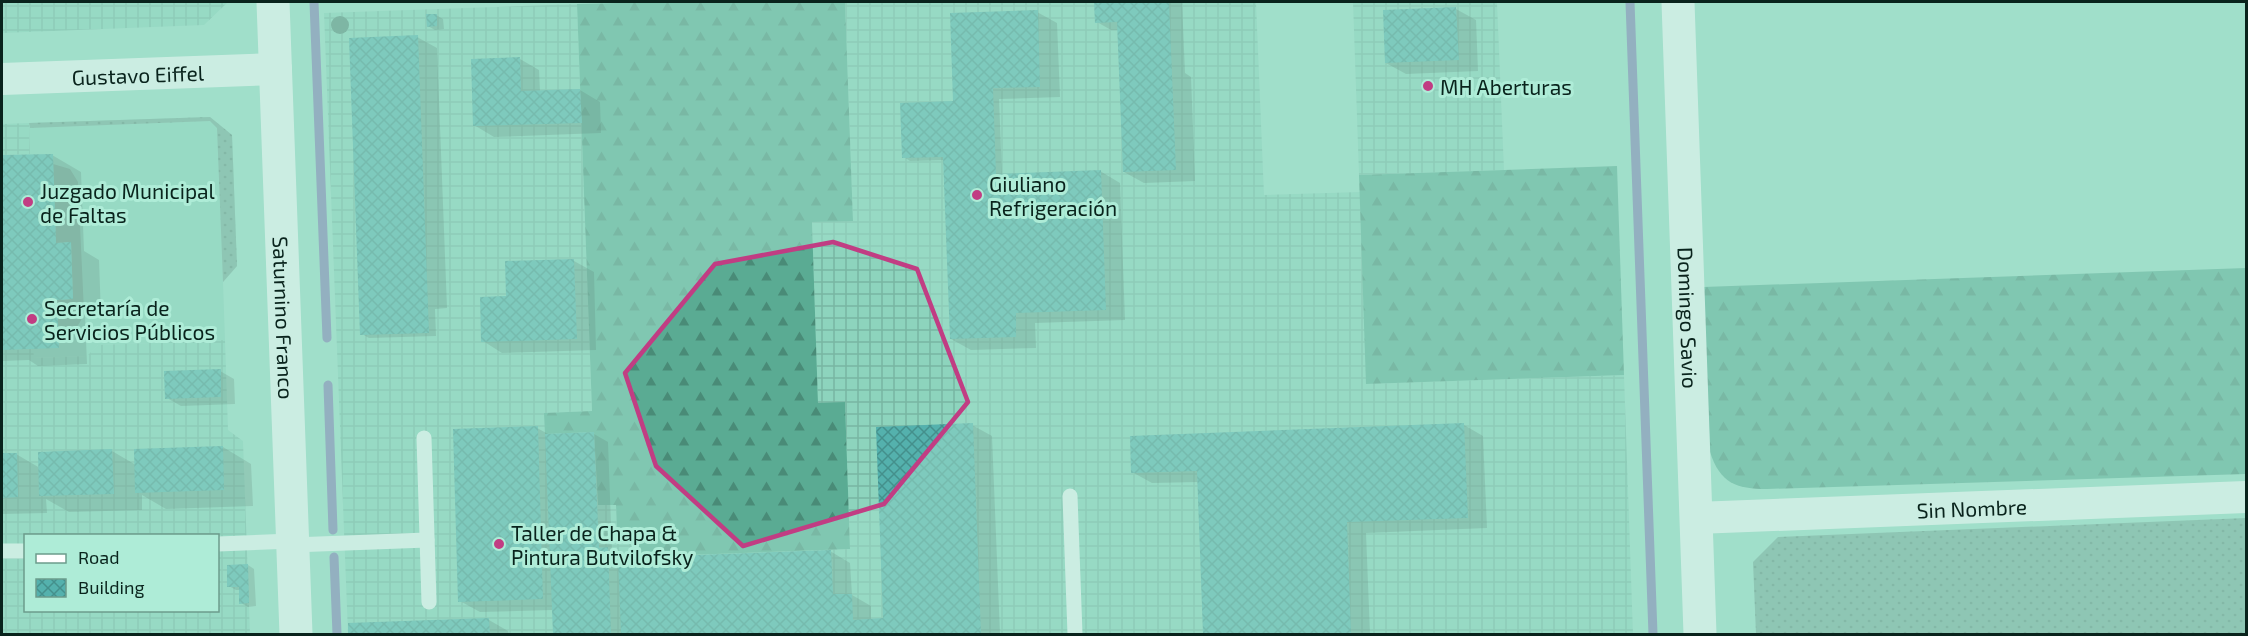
<svg xmlns="http://www.w3.org/2000/svg" width="2248" height="636" font-family="'Exo 2',sans-serif">
<style>
.built{fill:#8dd4bd}
.industrial{fill:url(#industrial-grid);fill-rule:evenodd}
.grass{fill:url(#grass-dots)}
.forest{fill:url(#forest-firs)}
.green{fill:#79a999}
.shadow{fill:#0003}
.lines{fill:none;stroke-linecap:round;stroke-linejoin:round}
.stream{stroke:#8378b3;stroke-width:9}
.building{fill:url(#building-cross-hatch)}
.service{stroke:#fff;stroke-width:15}
.minor{stroke:#fff;stroke-width:32}
.tertiary{stroke:#fff;stroke-width:33}
.tree{fill:#548575}
.marked{fill:none;stroke:#c13d83;stroke-width:4.5;stroke-linejoin:round}
.poi-dot{fill:#c13d83;stroke:#aeecd7;stroke-width:2}
.labels{text-anchor:middle;dominant-baseline:central;stroke-width:6;stroke-linejoin:round;paint-order:stroke}
.street-label{font-size:21px;fill:#09231c;stroke:#aeecd7}
.poi-label{font-size:21px;fill:#09231c;stroke:#aeecd7;text-anchor:start}
</style>
<defs>
<pattern id="industrial-grid" width="8" height="8" patternUnits="userSpaceOnUse" patternTransform="scale(1.5)"><rect width="8" height="8" fill="#8dd4bd"/><path d="M0 4h8M4 0v8" fill="none" stroke="#78b6a2"/></pattern>
<pattern id="grass-dots" width="8" height="8" patternUnits="userSpaceOnUse" patternTransform="scale(1.5)"><rect width="8" height="8" fill="#79a999"/><path d="M2 2h.1M6 6h.1" fill="none" stroke="#61897c" stroke-width="1.8" stroke-linecap="round"/></pattern>
<pattern id="forest-firs" width="22" height="20" patternUnits="userSpaceOnUse" patternTransform="scale(1.5)"><rect width="22" height="20" fill="#5aab93"/><path d="M5 1l3.5 6h-7zM16 11l3.5 6h-7z" fill="#498b77"/></pattern>
<pattern id="building-cross-hatch" width="8" height="8" patternUnits="userSpaceOnUse" patternTransform="scale(1.5)"><rect width="8" height="8" fill="#54b1ad"/><path d="M0 0l8 8M0 8l8-8" fill="none" stroke="#44908c"/></pattern>
</defs>
<rect width="100%" height="100%" fill="#a1dfca"/>
<polygon class="built" points="210,117 232,135 237,266 223,282 225,340 98,345 88,356 33,358 33,349 8,350 2,155 30,154 29,123"/>
<g class="industrial">
<polygon points="2,2 227,2 227,3 204,25 2,33"/>
<polygon points="845,2 1256,2 1264,195 1360,192 1367,384 1624,375 1633,634 348,634 324,13 577,4 592,411 545,413 545,433 594,432 598,505 616,505 617,534 632,542 633,557 850,549 845,403 818,403 812,222 853,220"/>
<polygon points="1353,2 1497,2 1504,170 1359,175"/>
<polygon points="29,123 30,154 2,155 2,124"/>
<path d="M2,171L8,350L33,349L34,358L87,356L98,345L225,340L228,430L243,441L250,634H2ZM26,536H218V610H26Z"/>
</g>
<g class="grass">
<polygon points="210,117 232,135 237,266 223,282 217,128 210,121 30,128 29,123"/>
<polygon points="2246,518 2246,634 1756,634 1753,562 1778,537"/>
</g>
<g class="forest">
<polygon points="656,2 845,2 853,221 812,222 818,403 845,402 850,549 633,557 632,542 617,534 616,505 598,505 594,432 545,434 544,413 592,411 577,4"/>
<polygon points="1617,166 1624,375 1366,384 1359,175"/>
<path d="M2246,268V474L1767,489C1736,489 1720,483 1710,452L1703,287Z"/>
</g>
<path class="green" d="M53,164L70,169L78,182L84,312C80,326 73,334 58,337L57,300L73,299L71,242L56,243Z"/>
<g class="shadow">
<polygon points="1096,2 1182,2 1185,73 1191,77 1195,181 1144,183 1124,172 1119,30 1111,30 1097,22"/>
<polygon points="1456,9 1476,20 1478,71 1406,74 1386,63"/>
<polygon points="1037,12 1057,23 1060,97 999,99 1002,175 1100,171 1120,183 1125,320 1035,323 1036,348 971,350 951,339 945,160 910,161 904,157"/>
<polygon points="436,15 443,19 444,29 435,30 428,26"/>
<polygon points="417,37 437,48 447,308 435,309 436,336 369,338 362,334"/>
<polygon points="520,59 539,70 540,92 580,90 600,102 601,133 494,137 474,125"/>
<polygon points="52,155 81,172 84,251 99,260 101,315 85,315 87,364 38,366 29,360 2,361 2,157"/>
<polygon points="574,261 594,272 596,350 502,353 483,341 507,298 506,263"/>
<polygon points="220,371 234,379 235,404 181,406 167,398"/>
<polygon points="972,425 992,436 1000,634 554,634 553,610 480,612 460,601 537,428 550,435 594,434 608,442 612,552 625,559 830,551 850,563 852,595 871,606 871,621 885,620"/>
<polygon points="1464,425 1483,436 1487,528 1366,533 1370,634 1205,634 1199,482 1152,483 1132,472"/>
<polygon points="223,447 251,464 253,506 166,509 142,495 142,510 69,512 46,499 47,513 2,514 2,455 16,454 40,468 112,451 136,465"/>
<polygon points="248,565 254,569 256,606 248,607 241,603 241,590 236,590 229,586"/>
<polygon points="489,620 508,631 509,634 350,634 349,625"/>
</g>
<g class="lines">
<g class="stream">
<polyline points="314,2 327,338"/>
<polyline points="1630,2 1653,634"/>
<polyline points="328,385 333,530"/>
<polyline points="334,557 337,634"/>
</g>
</g>
<g class="building">
<polygon points="1094,2 1169,2 1176,170 1123,172 1117,22 1095,23"/>
<polygon points="1456,7 1459,60 1385,63 1383,10"/>
<polygon points="1038,10 1040,87 993,88 996,174 1101,170 1106,310 1016,313 1016,337 950,339 943,157 902,158 900,103 953,101 950,13"/>
<polygon points="426,14 437,14 437,26 427,27"/>
<polygon points="418,35 429,333 360,335 349,38"/>
<polygon points="520,57 521,91 580,89 582,123 473,126 471,59"/>
<polygon points="53,154 56,243 71,242 73,299 57,300 59,348 2,350 2,155"/>
<polygon points="574,259 577,339 481,342 480,297 506,296 505,261"/>
<polygon points="221,369 221,397 165,399 164,371"/>
<polygon points="973,423 981,634 621,634 618,558 831,550 833,594 852,594 853,620 883,618 876,427"/>
<polygon points="1464,423 1468,518 1347,522 1351,634 1203,634 1197,471 1131,473 1130,436"/>
<polygon points="538,426 543,599 458,602 453,429"/>
<polygon points="594,432 599,548 608,547 611,634 553,634 545,434"/>
<polygon points="223,446 224,490 135,493 134,449"/>
<polygon points="112,449 114,494 39,496 38,452"/>
<polygon points="2,453 17,453 18,497 2,498"/>
<polygon points="248,564 249,603 239,604 239,587 227,587 227,565"/>
<polygon points="489,618 490,634 348,634 348,623"/>
</g>
<g class="lines">
<g class="service">
<polyline points="424,438 429,602"/>
<polyline points="1070,496 1075,634"/>
<polyline points="218,544 292,541"/>
<polyline points="292,545 427,540"/>
<polyline points="2,551 26,551"/>
</g>
<g class="minor">
<path id="s1" d="M2,79L276,69"/>
<path id="s2" d="M1696,518L2246,497"/>
</g>
<g class="tertiary">
<path id="s3" d="M273,2L296,634"/>
<path id="s4" d="M1678,2L1700,634"/>
</g>
</g>
<circle class="tree" cx="340" cy="25" r="9"/>
<path d="M0 0H2248V636H0ZM833,242L917,269L968,402L884,504L743,546L656,466L625,373L715,264Z" fill="#a1dfca" fill-opacity=".55" fill-rule="evenodd"/>
<path class="marked" d="M833,242L917,269L968,402L884,504L743,546L656,466L625,373L715,264Z"/>
<g class="poi-dot">
<circle cx="1428" cy="86" r="6"/>
<circle cx="977" cy="195" r="6"/>
<circle cx="28" cy="202" r="6"/>
<circle cx="32" cy="319" r="6"/>
<circle cx="499" cy="544" r="6"/>
</g>
<g class="labels">
<g class="street-label">
<text stroke="none"><textPath href="#s1" startOffset="136">Gustavo Eiffel</textPath></text>
<text stroke="none"><textPath href="#s3" startOffset="316">Saturnino Franco</textPath></text>
<text stroke="none"><textPath href="#s4" startOffset="316">Domingo Savio</textPath></text>
<text stroke="none"><textPath href="#s2" startOffset="276">Sin Nombre</textPath></text>
</g>
<g class="poi-label">
<text x="1440" y="86">MH Aberturas</text>
<text x="989" y="183">Giuliano<tspan x="989" dy="24">Refrigeración</tspan></text>
<text x="40" y="190">Juzgado Municipal<tspan x="40" dy="24">de Faltas</tspan></text>
<text x="44" y="307">Secretaría de<tspan x="44" dy="24">Servicios Públicos</tspan></text>
<text x="511" y="532">Taller de Chapa &amp;<tspan x="511" dy="24">Pintura Butvilofsky</tspan></text>
</g>
</g>
<rect width="2248" height="636" fill="none" stroke="#09231c" stroke-width="6"/>
<rect x="24" y="534" width="195" height="78" fill="#aeecd7" stroke="#6c9c8c" stroke-width="1.5"/>
<rect x="36" y="554" width="30" height="9" fill="#ffffff" stroke="#6c9c8c" stroke-width="1.5"/>
<text x="78" y="564" font-size="18" fill="#09231c">Road</text>
<rect x="36" y="579" width="30" height="18" fill="url(#building-cross-hatch)" stroke="#6c9c8c" stroke-width="1.5"/>
<text x="78" y="594" font-size="18" fill="#09231c">Building</text>
</svg>
